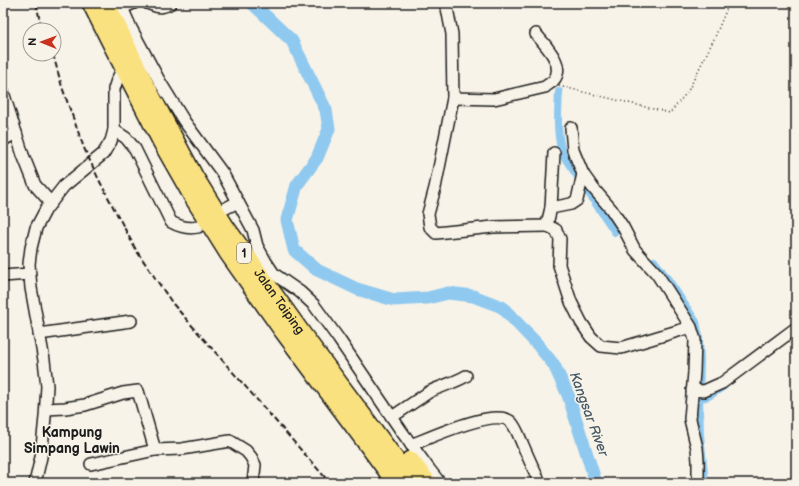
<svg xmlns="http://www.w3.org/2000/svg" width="799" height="486" font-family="'Balsamiq Sans',sans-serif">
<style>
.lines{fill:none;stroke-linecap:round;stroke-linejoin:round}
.canal{stroke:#90c9ef;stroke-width:8}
.river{stroke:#90c9ef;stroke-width:13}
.minor-casing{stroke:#1c1c1c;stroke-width:14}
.highway-casing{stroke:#1c1c1c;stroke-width:20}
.path{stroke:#1c1c1c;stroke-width:1.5;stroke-dasharray:1 3;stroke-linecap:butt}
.minor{stroke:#f7f3e8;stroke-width:11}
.highway{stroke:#fae180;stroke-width:17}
.rail{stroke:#1c1c1c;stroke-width:2;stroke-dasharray:6 3;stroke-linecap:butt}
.labels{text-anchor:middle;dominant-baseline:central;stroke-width:3;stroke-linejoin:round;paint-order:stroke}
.shield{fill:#f7f3e8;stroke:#5e5c59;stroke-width:1}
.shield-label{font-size:12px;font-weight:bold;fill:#1c1c1c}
.street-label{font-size:13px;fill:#1c1c1c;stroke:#f7f3e8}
.water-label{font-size:14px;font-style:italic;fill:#455966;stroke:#f7f3e8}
.neighbourhood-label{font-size:14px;font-weight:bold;fill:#1c1c1c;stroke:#f7f3e8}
</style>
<rect width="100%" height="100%" fill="#f7f3e8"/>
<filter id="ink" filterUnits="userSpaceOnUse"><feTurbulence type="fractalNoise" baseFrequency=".025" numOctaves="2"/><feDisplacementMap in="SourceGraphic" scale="8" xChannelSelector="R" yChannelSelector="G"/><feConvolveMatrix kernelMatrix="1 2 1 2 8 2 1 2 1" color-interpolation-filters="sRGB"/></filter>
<g filter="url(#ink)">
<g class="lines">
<g class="canal">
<path d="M559,92C558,114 556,134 563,155L615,232"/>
<polyline points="654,261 667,278 696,322 699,337 700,361 699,399 700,435 705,483"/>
<polyline points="699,399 709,396 724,386"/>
</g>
<polyline class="river" points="252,3 292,41 326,110 329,129 317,158 297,185 287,220 294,250 317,270 357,289 394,300 428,298 448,293 473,296 502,307 537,344 554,365 568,395 596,483"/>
<g class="minor-casing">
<g id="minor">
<polyline points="120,3 131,28 160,82 184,121 223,174 253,230 257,246 266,262 274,274 300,292 314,305 338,338 402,432 429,469 440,483"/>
<path d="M147,3C157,7 161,9 171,3"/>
<polyline points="446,3 452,34 453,98 435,188 428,214 430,227 436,233 493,227 548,226"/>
<polyline points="122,8 134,3"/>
<polyline points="3,92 23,155 35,185 51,203"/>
<path d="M453,98L494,99L545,87C547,85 551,83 553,81C567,66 545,45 536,34"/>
<polyline points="571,128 573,150 583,174"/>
<path d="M114,130L126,138L135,149L171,222C180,227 188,229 198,227"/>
<polyline points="3,140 16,133"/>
<polyline points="226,208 238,202"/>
<polyline points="551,208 554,153"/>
<polyline points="3,276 29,274"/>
<polyline points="691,327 621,348 601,346 591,337 581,322 571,302 559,265 560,239 556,230 548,226 548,220 551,208 571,204 577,200 583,174 593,188 611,209 623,227 635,250 657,274 691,327 695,340 694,372 690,419 697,448 698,461 698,483"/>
<polyline points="39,334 131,321"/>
<polyline points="692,390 704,391 722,383 796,328"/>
<polyline points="46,409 65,408 85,405 123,393 138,391 155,450 182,449 230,441 246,451 251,457 255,465 253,483"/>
<path d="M392,417L429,392C441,386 454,383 466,376"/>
<path d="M411,445C429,438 496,407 511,422C516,427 519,436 522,443C528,457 534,470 540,483"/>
<polyline points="91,464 155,450"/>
<polyline points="35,483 41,457 45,417 47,386 44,360 31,288 29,264 31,248 36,228 46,209 64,186 103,154 111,141 114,130 114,89 117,80 123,68"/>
</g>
</g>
<g class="highway-casing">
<g id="highway">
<polyline points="91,3 109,39 161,141 194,199 228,253 283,331 396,483"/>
<path id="s1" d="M106,3L145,84L194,176L225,226L303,335L413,483"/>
<polyline points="410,460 428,483"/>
</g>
</g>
<polyline class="path" points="559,86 670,113 688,91 715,37 729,3"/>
<use href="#minor" class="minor"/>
<use href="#highway" class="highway"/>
<g class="rail">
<polyline points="36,3 42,30"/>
<polyline points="53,54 62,87 84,148 99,180 136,250 173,304 330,483"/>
</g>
</g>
</g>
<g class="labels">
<rect class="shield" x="237" y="243" width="14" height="20" rx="3"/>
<g class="shield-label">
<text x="244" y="253">1</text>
</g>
<g class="street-label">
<text stroke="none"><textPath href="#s1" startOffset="346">Jalan Taiping</textPath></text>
</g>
<g class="water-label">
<text transform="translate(589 414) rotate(70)">Kangsar River</text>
</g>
<g class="neighbourhood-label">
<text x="72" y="432">Kampung<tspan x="72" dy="16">Simpang Lawin</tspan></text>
</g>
</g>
<rect width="799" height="486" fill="none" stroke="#f7f3e8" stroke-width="16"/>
<rect x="8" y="8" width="783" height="470" fill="none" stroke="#1c1c1c" stroke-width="1.5" filter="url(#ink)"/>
<g transform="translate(42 42) rotate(271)"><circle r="19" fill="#f7f3e8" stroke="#9f9d96"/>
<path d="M0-3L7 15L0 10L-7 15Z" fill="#c8321e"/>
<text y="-6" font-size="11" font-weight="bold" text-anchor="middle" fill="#1c1c1c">N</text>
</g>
</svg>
